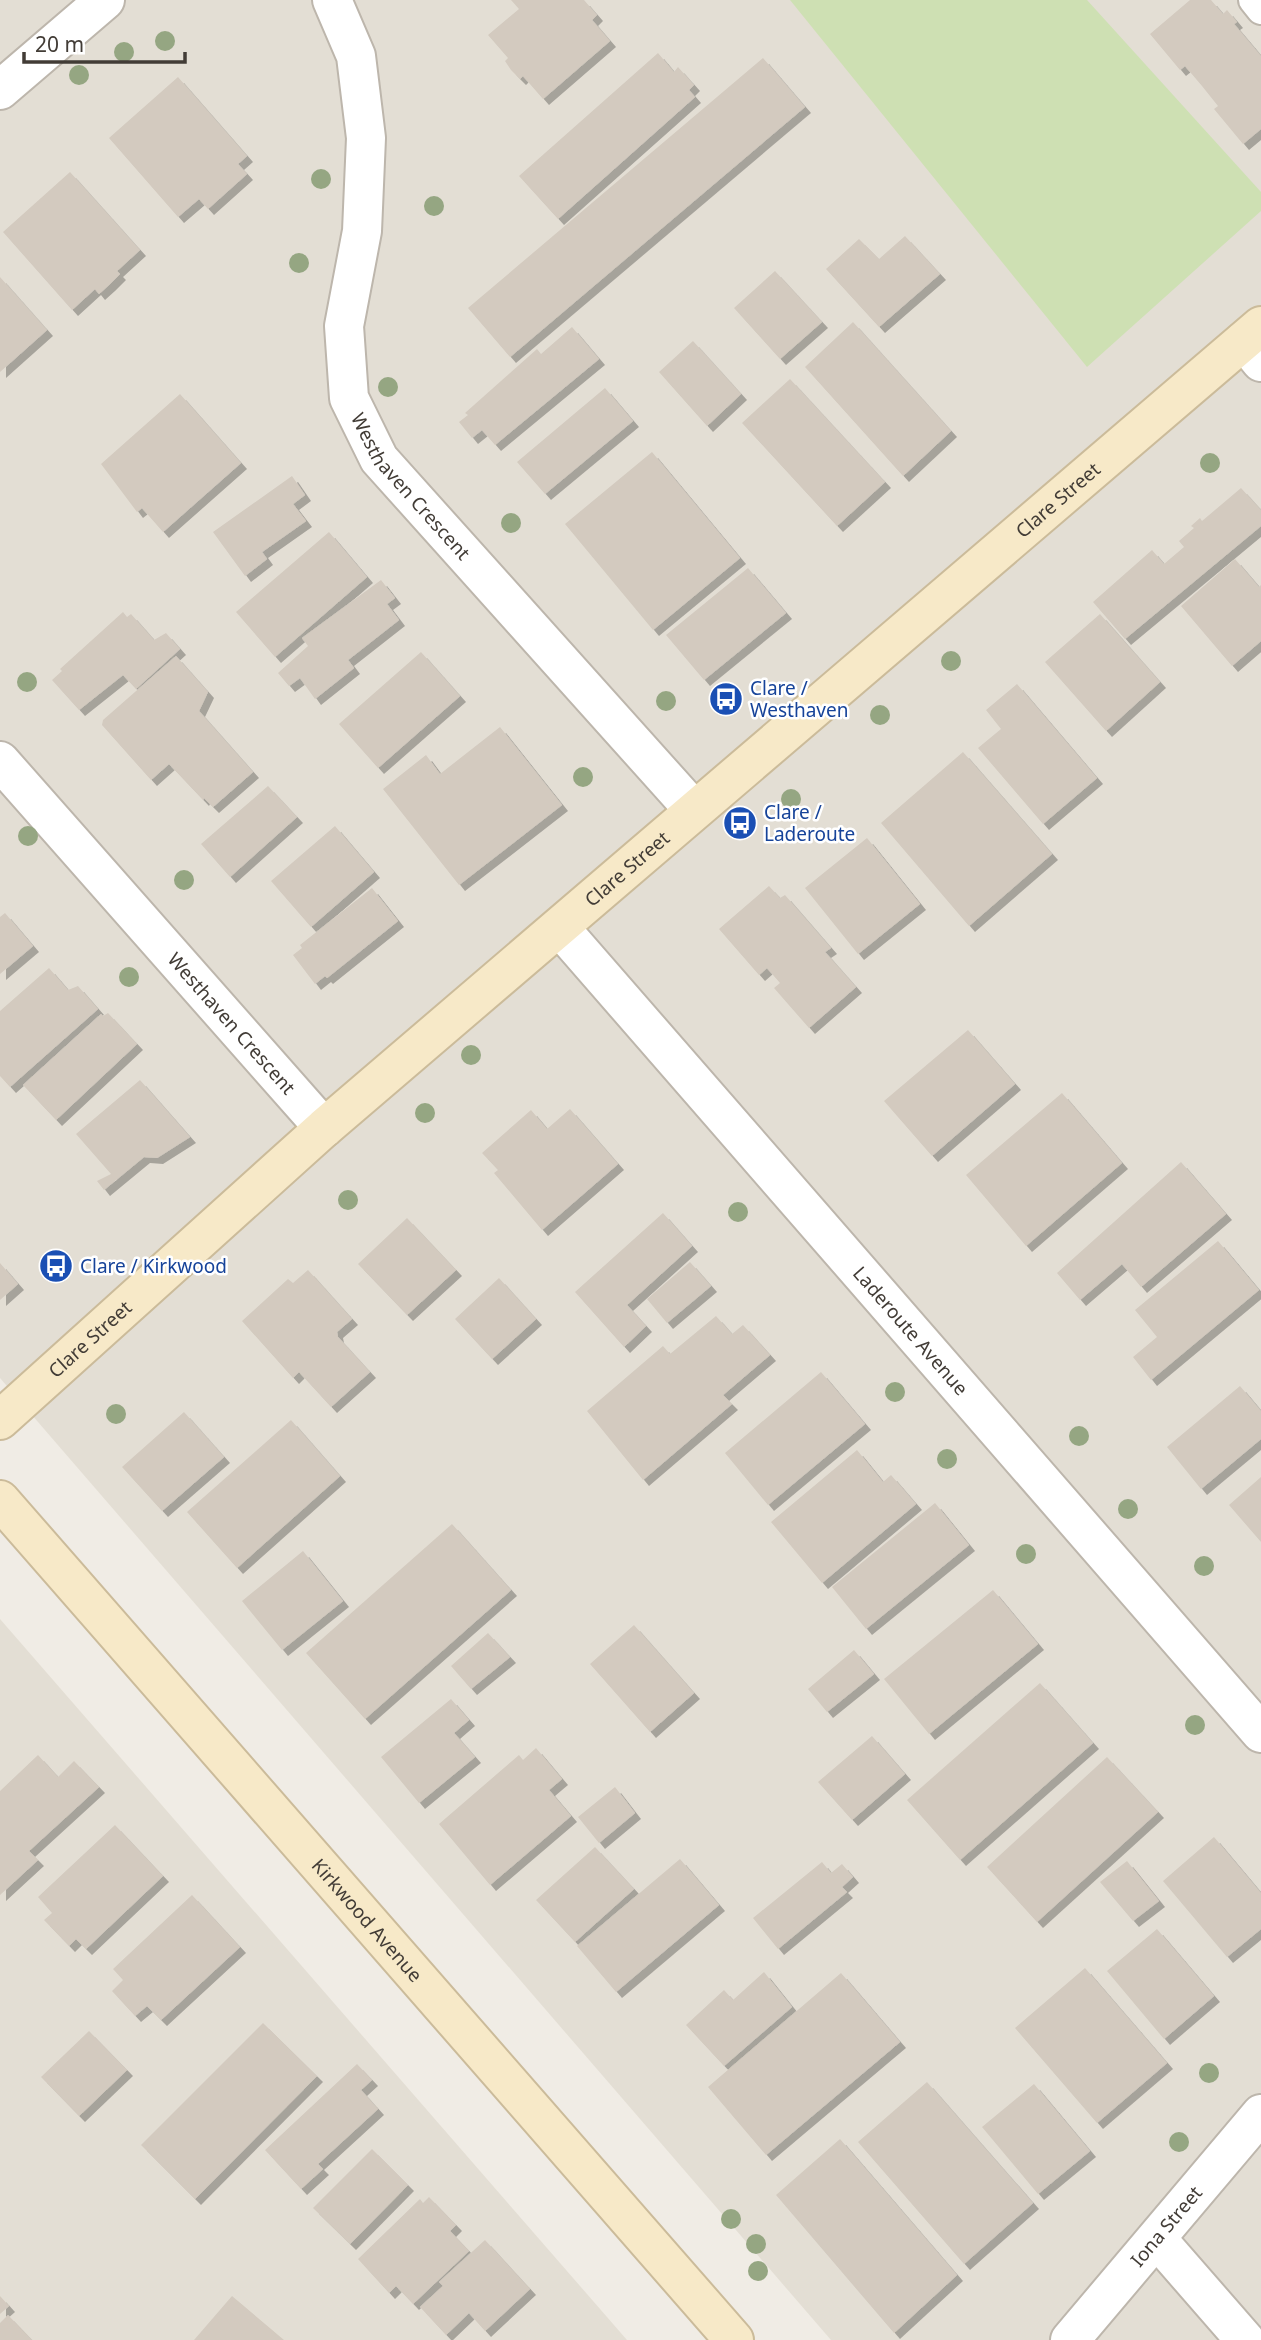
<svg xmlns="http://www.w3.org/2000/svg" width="1261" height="2340" font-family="'Noto Sans',sans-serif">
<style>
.residential{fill:#e3ded4}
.green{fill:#cee0b3}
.building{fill:#d3cabf;filter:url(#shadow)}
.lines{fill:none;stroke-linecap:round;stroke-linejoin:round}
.lane-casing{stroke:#bdb6ac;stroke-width:32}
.street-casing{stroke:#bdb6ac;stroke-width:42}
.secondary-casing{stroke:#cbbb9a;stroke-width:42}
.lane{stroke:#fff;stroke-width:28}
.street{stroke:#fff;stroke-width:38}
.secondary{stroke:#f7e9c8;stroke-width:38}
.tree{fill:#95a682}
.labels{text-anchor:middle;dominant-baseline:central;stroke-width:5;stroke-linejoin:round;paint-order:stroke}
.street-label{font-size:19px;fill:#423c36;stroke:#fff}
.transit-label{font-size:19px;fill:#164399;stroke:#fff;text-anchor:start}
</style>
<defs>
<filter id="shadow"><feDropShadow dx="6" dy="6" stdDeviation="0" flood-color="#0004"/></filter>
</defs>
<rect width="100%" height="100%" fill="#f0ece5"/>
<g class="residential">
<polygon points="0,0 1261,0 1261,2340 831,2340 0,1378"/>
<polygon points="0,1619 627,2340 0,2340"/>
</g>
<polygon class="green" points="790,0 1087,0 1261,192 1261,211 1087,367"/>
<g class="building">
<polygon points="511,0 584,0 597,15 592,20 610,41 543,99 523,76 520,79 511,70 505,61 508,58 488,35 519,9"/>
<polygon points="1190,0 1211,0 1223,14 1227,10 1237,22 1234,24 1261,56 1261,129 1243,144 1214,109 1218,106 1202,86 1185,66 1180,70 1150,34"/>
<polygon points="658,53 674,72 678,67 694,85 689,90 695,97 558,219 519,176"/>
<polygon points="763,58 805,107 510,357 468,308"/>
<polygon points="178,77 247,156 238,164 247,174 208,209 199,199 178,217 109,138"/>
<polygon points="70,172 140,250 117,271 120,274 109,285 99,294 95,289 72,310 3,232"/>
<polygon points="905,236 940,274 879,327 826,269 859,239 879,259"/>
<polygon points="775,271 822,322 780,359 734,308"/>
<polygon points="0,277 47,330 0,372"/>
<polygon points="853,322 951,431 903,476 805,367"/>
<polygon points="572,327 599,359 495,445 482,430 472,438 459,422 468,415 465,413 537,349 541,354"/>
<polygon points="693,341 741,394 707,426 659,372"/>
<polygon points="790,379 885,482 837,526 742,423"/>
<polygon points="605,388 633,421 545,494 517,462"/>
<polygon points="180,394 241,463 163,532 142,508 137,512 101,464"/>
<polygon points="652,452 740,558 653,630 565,524"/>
<polygon points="292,476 305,495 293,504 306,521 262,552 267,559 245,576 213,532"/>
<polygon points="1241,488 1261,510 1261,526 1125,639 1093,602 1152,550 1164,564 1184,547 1179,541 1194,528 1191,526 1200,518 1202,521"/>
<polygon points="329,532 367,577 275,657 236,612"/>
<polygon points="1235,559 1259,587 1261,585 1261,641 1232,666 1181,606"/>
<polygon points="748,568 786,613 704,680 666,635"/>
<polygon points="381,580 395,598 387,604 399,620 348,660 354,668 315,699 300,678 289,686 278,673 308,646 302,638"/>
<polygon points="123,612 127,617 131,614 154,640 166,633 180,649 136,689 123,675 79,710 52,680 62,671 60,669"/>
<polygon points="1100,614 1160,682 1106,731 1045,662"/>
<polygon points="421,652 460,696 378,768 339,724"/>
<polygon points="176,656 208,692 199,711 253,772 213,807 204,798 203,800 169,764 151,780 102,725 103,720"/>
<polygon points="1017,684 1097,778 1043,824 978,748 1001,729 986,710"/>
<polygon points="500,727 562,805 459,885 383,789 426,755 440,774"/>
<polygon points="963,752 1052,854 969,926 881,823"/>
<polygon points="268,786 297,817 230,877 201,844"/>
<polygon points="335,826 374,872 311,927 271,881"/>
<polygon points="867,838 920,904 858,954 805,888"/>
<polygon points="769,886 780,898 785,895 831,948 825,952 856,987 809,1028 774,988 780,983 767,968 759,975 719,929"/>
<polygon points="372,888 398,921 327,978 325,976 315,984 293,955 302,948 300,945"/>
<polygon points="5,913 33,946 0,974 0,917"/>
<polygon points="49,968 68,990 78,986 98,1009 10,1087 0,1076 0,1011"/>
<polygon points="108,1013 137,1044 56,1120 23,1085 101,1014 103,1016"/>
<polygon points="968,1030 1015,1084 932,1156 884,1101"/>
<polygon points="140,1080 190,1137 157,1158 144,1157 104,1190 97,1181 111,1174 76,1134"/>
<polygon points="1062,1093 1122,1163 1026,1246 966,1175"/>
<polygon points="570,1109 618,1164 542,1230 494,1173 498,1170 482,1153 531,1110 547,1129"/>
<polygon points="1181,1162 1226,1214 1141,1287 1122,1264 1080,1300 1057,1273"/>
<polygon points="663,1213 692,1246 627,1305 646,1326 624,1347 575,1292"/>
<polygon points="407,1218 456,1270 407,1315 358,1264"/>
<polygon points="1218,1241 1259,1290 1151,1380 1133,1357 1157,1337 1135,1310"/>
<polygon points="690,1262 711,1286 667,1323 647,1299"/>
<polygon points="0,1263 18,1284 0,1300"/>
<polygon points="308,1270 352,1319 337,1332 338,1337 370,1372 331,1407 299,1372 293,1378 242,1321 288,1279 293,1283"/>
<polygon points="499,1278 536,1319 492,1359 455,1319"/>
<polygon points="716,1316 732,1334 743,1325 770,1355 723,1395 732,1404 643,1480 587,1411 663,1346 670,1354"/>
<polygon points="821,1372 865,1424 768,1505 725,1453"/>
<polygon points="1240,1386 1261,1411 1261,1439 1201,1489 1167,1447"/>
<polygon points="184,1412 224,1457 162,1511 122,1467"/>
<polygon points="291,1420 340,1476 237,1568 187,1512"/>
<polygon points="857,1450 883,1482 891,1475 916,1504 822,1583 771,1522"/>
<polygon points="1261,1477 1261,1542 1229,1505"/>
<polygon points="935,1503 969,1545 866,1629 832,1587"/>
<polygon points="452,1524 511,1590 365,1719 306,1653"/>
<polygon points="303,1551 343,1601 282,1650 242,1601"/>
<polygon points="993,1590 1038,1644 929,1734 884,1679"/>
<polygon points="634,1625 694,1693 650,1732 590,1664"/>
<polygon points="488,1633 510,1657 471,1689 451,1666"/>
<polygon points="854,1650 874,1674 827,1712 808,1689"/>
<polygon points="1040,1683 1093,1743 960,1860 907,1800"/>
<polygon points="451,1699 469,1720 454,1733 475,1757 419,1803 381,1757"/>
<polygon points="872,1736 905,1774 852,1820 818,1782"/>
<polygon points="536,1748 562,1779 549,1790 571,1816 490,1885 439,1824 519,1755 523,1760"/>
<polygon points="38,1755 58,1777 74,1761 99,1787 29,1851 38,1860 0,1895 0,1791"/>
<polygon points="1107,1757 1158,1812 1037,1922 987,1867"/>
<polygon points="615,1787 635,1813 599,1843 578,1817"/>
<polygon points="115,1825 163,1876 86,1949 76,1939 69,1946 44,1920 52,1913 38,1897"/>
<polygon points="1214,1837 1261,1893 1261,1929 1227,1957 1163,1881"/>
<polygon points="595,1847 634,1889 575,1942 536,1900"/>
<polygon points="680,1859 719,1905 616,1992 577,1946"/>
<polygon points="1127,1861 1159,1901 1133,1921 1100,1882"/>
<polygon points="822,1862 831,1873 842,1864 853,1877 842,1887 847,1892 778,1949 753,1918"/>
<polygon points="192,1895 240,1947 161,2020 147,2006 135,2016 112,1991 123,1980 113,1969"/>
<polygon points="1157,1929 1214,1996 1164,2039 1107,1971"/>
<polygon points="1085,1968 1167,2063 1097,2123 1015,2028"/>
<polygon points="764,1972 792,2007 724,2066 686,2025 724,1990 733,2000"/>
<polygon points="841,1973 900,2042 766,2155 708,2087"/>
<polygon points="263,2023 317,2076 195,2199 141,2145"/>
<polygon points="89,2031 127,2070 79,2116 41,2077"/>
<polygon points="357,2064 372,2080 361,2090 378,2109 318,2164 323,2169 301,2189 265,2150"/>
<polygon points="927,2082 1033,2203 964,2264 858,2142"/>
<polygon points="1034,2084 1090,2151 1038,2194 982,2127"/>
<polygon points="840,2139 957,2275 894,2333 776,2195"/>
<polygon points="372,2149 408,2185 350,2244 313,2208"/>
<polygon points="429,2197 456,2225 450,2231 469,2251 413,2304 396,2286 389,2293 358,2259 420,2199 423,2203"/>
<polygon points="485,2240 530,2289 485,2331 469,2313 446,2335 420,2307 443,2286 439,2282"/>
<polygon points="0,2296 9,2306 0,2314"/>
<polygon points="232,2296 284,2340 194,2340"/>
<polygon points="8,2315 32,2340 0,2340 0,2323"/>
</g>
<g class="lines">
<g class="lane-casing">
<polyline id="lane" points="1253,0 1261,10"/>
</g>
<g class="street-casing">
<g id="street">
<path id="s1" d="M332,0L356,56L366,138L362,231L344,326L349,398L379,459L693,809"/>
<polyline points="0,90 105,0"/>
<polyline points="1244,341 1261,362"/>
<path id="s2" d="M0,761L324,1128"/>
<path id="s3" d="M560,928L1261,1733"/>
<polyline points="1157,2239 1245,2340"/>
<path id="s4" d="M1070,2340L1261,2114"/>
</g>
</g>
<g class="secondary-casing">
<g id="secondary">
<path id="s5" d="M0,1420L324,1128L1261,326"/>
<path id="s6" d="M0,1500L734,2340"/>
</g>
</g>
<use href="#lane" class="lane"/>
<use href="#street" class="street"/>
<use href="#secondary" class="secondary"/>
</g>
<g class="tree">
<circle cx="165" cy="41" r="10"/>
<circle cx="124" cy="52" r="10"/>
<circle cx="79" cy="75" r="10"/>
<circle cx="321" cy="179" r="10"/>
<circle cx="434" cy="206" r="10"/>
<circle cx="299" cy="263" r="10"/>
<circle cx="388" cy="387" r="10"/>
<circle cx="1210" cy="463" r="10"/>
<circle cx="511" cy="523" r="10"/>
<circle cx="951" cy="661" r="10"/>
<circle cx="27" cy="682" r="10"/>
<circle cx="666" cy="701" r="10"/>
<circle cx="880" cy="715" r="10"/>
<circle cx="583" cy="777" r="10"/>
<circle cx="791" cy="799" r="10"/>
<circle cx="28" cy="836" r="10"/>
<circle cx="184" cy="880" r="10"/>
<circle cx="129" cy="977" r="10"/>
<circle cx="471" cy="1055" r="10"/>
<circle cx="425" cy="1113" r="10"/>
<circle cx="348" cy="1200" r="10"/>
<circle cx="738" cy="1212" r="10"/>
<circle cx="895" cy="1392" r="10"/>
<circle cx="116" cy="1414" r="10"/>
<circle cx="1079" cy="1436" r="10"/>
<circle cx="947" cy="1459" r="10"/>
<circle cx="1128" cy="1509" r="10"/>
<circle cx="1026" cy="1554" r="10"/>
<circle cx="1204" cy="1566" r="10"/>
<circle cx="1195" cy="1725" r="10"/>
<circle cx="1209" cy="2073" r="10"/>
<circle cx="1179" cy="2142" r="10"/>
<circle cx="731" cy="2219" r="10"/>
<circle cx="756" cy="2244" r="10"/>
<circle cx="758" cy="2271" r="10"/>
</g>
<defs>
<g id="bus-disc" transform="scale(1.75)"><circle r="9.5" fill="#1a4fb4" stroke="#fff"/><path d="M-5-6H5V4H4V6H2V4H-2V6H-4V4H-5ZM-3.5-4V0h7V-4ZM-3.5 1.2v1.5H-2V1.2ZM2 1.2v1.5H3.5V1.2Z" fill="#fff"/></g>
</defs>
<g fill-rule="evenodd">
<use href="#bus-disc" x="726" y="699"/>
<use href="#bus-disc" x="740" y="823"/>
<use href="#bus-disc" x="56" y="1266"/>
</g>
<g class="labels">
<g class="street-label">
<text stroke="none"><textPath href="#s1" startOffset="514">Westhaven Crescent</textPath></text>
<text stroke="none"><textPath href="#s5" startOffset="1402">Clare Street</textPath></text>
<text stroke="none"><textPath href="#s5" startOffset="835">Clare Street</textPath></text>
<text stroke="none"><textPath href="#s2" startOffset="350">Westhaven Crescent</textPath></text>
<text stroke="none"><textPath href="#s3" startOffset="534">Laderoute Avenue</textPath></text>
<text stroke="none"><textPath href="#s5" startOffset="121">Clare Street</textPath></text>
<text stroke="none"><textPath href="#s6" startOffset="558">Kirkwood Avenue</textPath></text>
<text stroke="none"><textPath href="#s4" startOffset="149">Iona Street</textPath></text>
</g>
<g class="transit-label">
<text x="750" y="688">Clare /<tspan x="750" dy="22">Westhaven</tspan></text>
<text x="764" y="812">Clare /<tspan x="764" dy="22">Laderoute</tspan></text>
<text x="80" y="1266">Clare / Kirkwood</text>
</g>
</g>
<path d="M24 52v10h161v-10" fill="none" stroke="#423c36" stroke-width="3.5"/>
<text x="35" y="52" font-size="21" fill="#423c36" stroke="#ffffff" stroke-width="5" paint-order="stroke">20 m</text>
</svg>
